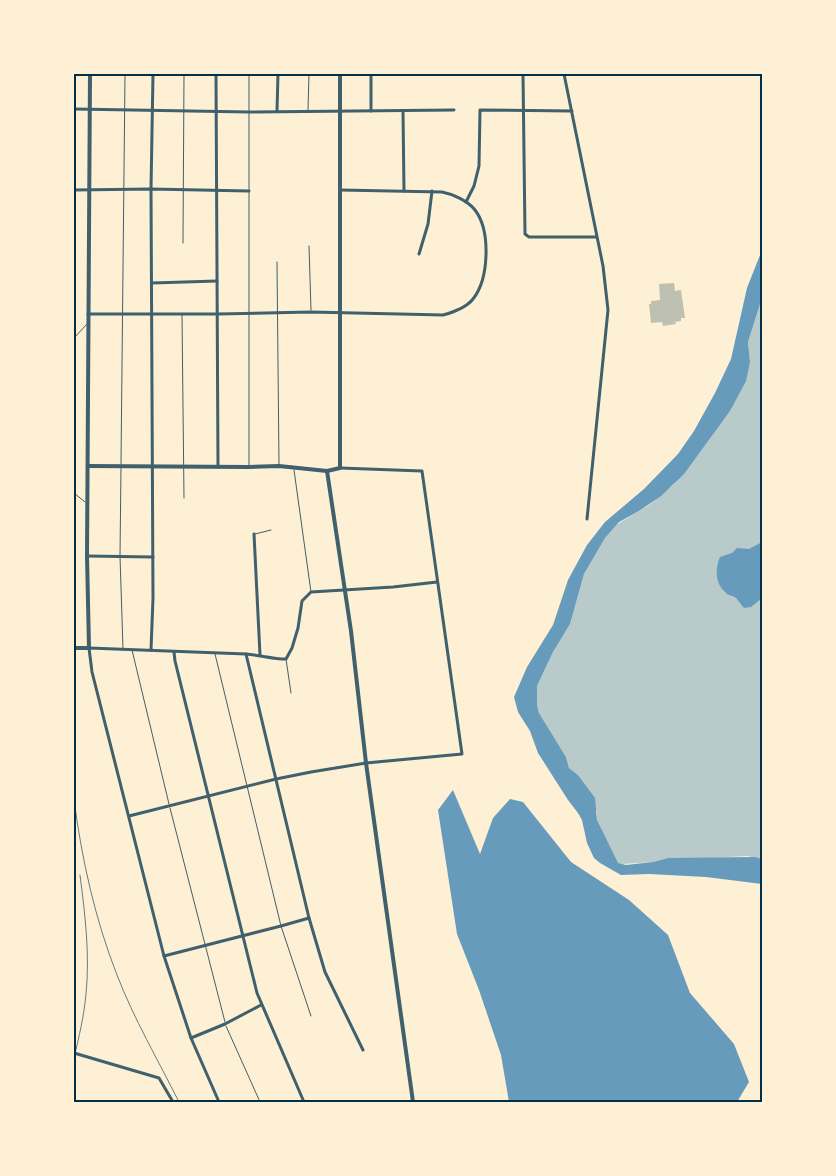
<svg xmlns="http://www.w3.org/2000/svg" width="836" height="1176" font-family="Helvetica,sans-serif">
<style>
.green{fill:#b9caca}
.water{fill:#669bbc}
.building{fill:#bec0b2}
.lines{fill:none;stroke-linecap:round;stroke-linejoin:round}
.service{stroke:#3f606c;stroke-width:1}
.minor{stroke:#3f606c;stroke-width:3}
.tertiary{stroke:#3f606c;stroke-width:4}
.rail{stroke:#657d81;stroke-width:1}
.neatline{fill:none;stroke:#003049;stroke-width:2}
</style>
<rect width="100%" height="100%" fill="#fdf0d5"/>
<polygon class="green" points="762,298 762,859 747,856 690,859 668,858 653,862 622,864 618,863 615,860 597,820 597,812 578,775 569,768 566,757 539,713 537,705 537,686 553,652 570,624 584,574 605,538 616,525 649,505 673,485 730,411 750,362 748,342"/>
<g class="water">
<polygon points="762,250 762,298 748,342 750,362 746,381 730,411 684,474 661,496 639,511 619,522 605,538 584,574 570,624 553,652 537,686 537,705 539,713 566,757 569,768 578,775 595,798 597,820 618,863 626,865 653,862 668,858 755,857 762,859 762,884 706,877 649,874 621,875 600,863 594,858 587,843 582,820 578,813 568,800 538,753 530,731 518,712 514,697 527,667 553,625 568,580 587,545 605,522 644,489 678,454 694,431 715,393 731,359 747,288"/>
<path d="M762,542V598L751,607L744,608C741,605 739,601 736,598C732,595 728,596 725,592C715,583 715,569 720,557L732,553L737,548L749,549Z"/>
<polygon points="453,790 480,854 493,818 510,799 523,802 571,862 629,900 668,935 690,993 734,1044 749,1082 737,1102 509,1102 501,1055 479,990 457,934 438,810"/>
</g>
<polygon class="building" points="674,283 675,291 681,290 685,318 681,318 681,321 675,322 676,324 663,326 662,322 651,323 649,304 651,304 651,301 660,300 659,284"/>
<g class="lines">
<g class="service">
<polyline points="249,74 249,465"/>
<polyline points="308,110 309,74"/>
<polyline points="183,243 184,74"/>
<polyline points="309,246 311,310"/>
<polyline points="277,262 279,465"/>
<polyline points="182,314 184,498"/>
<polyline points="74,338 88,323"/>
<polyline points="121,464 125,74"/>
<polyline points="121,468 120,556 123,649"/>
<polyline points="294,470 311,592"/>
<polyline points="74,493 85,502"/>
<polyline points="255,534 271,530"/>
<polyline points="132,650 169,804"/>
<polyline points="215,654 281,926 311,1016"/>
<polyline points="286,659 291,693"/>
<polyline points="170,808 225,1022"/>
<polyline points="226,1026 260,1102"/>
</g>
<g class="minor">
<polyline points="216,74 218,467"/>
<polyline points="371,74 371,111"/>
<polyline points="523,74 525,234 529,237 596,237"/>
<polyline points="564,74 603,266 608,310 587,519"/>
<polyline points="74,109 249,112 454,110"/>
<polyline points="277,111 278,74"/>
<polyline points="403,111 404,191"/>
<polyline points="74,190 151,189 249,191"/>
<polyline points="466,202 474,186 479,166 480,110 572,111"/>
<polyline points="419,254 428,224 432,191"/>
<polyline points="152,283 217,281"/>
<path d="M88,314H218L311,312L443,315C454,312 466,308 473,299C489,279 491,231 475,210C468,201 453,194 442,192L340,190"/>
<polyline points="254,534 260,655"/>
<polyline points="87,556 153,557"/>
<polyline points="151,650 153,598 151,189 153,74"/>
<polyline points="174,652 175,661 257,993 304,1102"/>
<polyline points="246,654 309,918 325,972 363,1050"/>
<polyline points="129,816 276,779 311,772 366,763 462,754 422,471 340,468"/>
<polyline points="164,956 281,926 309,918"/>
<polyline points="191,1038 225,1024 261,1005"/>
<polyline points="74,1053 159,1078 173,1102"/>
<path d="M219,1102L191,1038L164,956L92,672L89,648L246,654C260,655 272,659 286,659L292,648L298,628L302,601L311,592L393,587L437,582"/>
</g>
<g class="tertiary">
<polyline points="88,466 249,467 279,466 327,471 340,468 340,74"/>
<polyline points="327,471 351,631 366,763 413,1102"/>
<polyline points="74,648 89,648 87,556 90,74"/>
</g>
<g class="rail">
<path d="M74,800C82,860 95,919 117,975C134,1019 158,1060 179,1102"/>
<path d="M74,1058C79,1037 84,1016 86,994C90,954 85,914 80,875"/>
</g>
</g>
<rect width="836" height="1176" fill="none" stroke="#fdf0d5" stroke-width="150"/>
<rect x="75" y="75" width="686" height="1026" class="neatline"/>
</svg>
